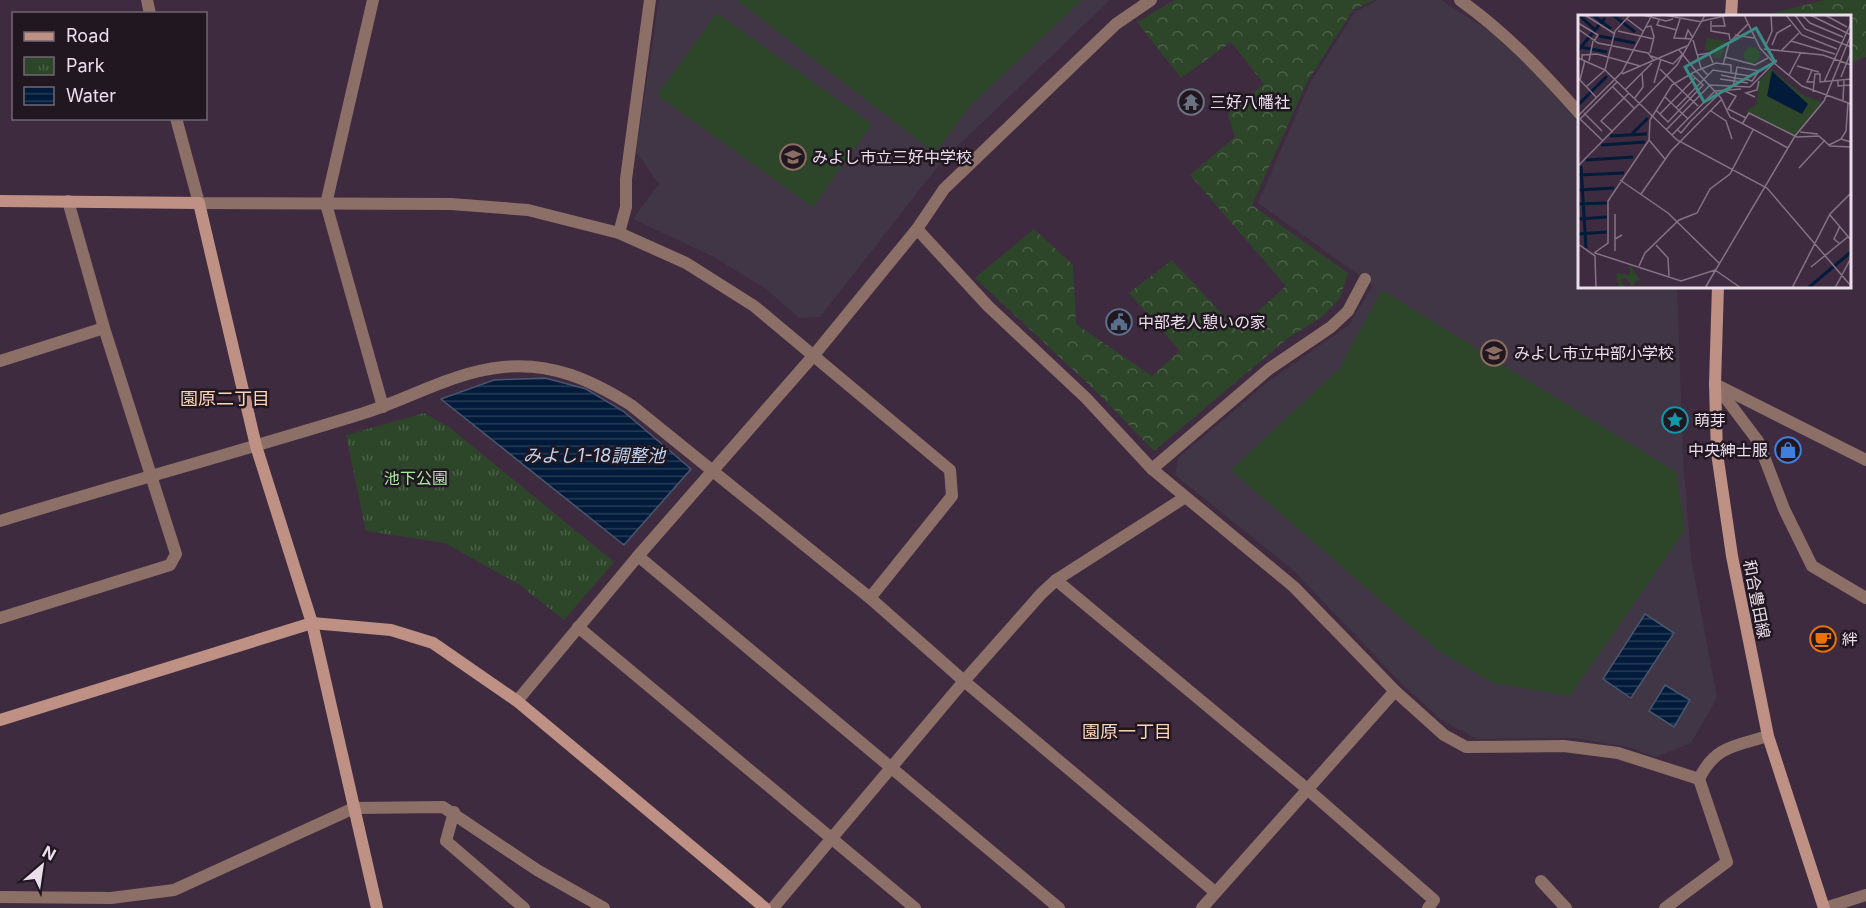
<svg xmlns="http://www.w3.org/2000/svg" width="1866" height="908" font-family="Inter,'Noto Sans JP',sans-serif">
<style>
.education{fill:#413646}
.green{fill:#2d4629}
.forest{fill:url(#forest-crowns)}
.park{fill:url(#park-tufts)}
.water{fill:url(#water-rules);stroke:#48566f;stroke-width:1.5}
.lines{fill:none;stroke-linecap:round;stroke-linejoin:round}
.street{stroke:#8c7068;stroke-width:12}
.secondary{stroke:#be9184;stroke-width:12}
.labels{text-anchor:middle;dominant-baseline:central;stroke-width:5;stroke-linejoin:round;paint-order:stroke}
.poi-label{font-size:16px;fill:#ebdeeb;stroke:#201721;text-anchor:start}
.park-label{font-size:16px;fill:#abe8a0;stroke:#201721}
.street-label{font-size:16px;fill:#ebdeeb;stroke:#201721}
.neighbourhood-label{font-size:18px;fill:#fed4b8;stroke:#201721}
.water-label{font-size:18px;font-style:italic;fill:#bfd5f2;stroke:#201721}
.inset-river{fill:none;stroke:#021b3a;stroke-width:3}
.inset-road{fill:none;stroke:#847384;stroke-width:1.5}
.view{fill:#3b8b87;fill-opacity:0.15;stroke:#3b8b87;stroke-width:3}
.inset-edge{fill:none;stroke:#ebdeeb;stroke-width:3}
</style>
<defs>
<pattern id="forest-crowns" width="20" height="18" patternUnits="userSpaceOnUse" patternTransform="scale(1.5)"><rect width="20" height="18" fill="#2d4629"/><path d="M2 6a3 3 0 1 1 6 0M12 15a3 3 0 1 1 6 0" fill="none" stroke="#4c6048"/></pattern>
<pattern id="park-tufts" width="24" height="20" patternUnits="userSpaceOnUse" patternTransform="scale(1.5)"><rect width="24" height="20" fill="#2d4629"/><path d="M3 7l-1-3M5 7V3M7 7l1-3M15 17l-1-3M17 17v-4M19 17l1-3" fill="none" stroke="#4c6048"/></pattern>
<pattern id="water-rules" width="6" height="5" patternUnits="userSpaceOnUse" patternTransform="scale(1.5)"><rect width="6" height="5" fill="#021b3a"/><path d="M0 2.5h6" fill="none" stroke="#273c57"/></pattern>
</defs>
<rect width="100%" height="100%" fill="#3f2b40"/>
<g class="education">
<polygon points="659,0 1110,0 942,161 820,317 799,318 766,289 714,257 633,219 659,184 636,152"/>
<polygon points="1378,0 1441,0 1489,31 1532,69 1579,124 1580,286 1677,287 1683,458 1691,558 1717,698 1691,743 1656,757 1629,747 1575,738 1477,739 1440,719 1402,684 1292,569 1175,475 1178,458 1269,381 1349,325 1373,285 1258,203 1309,85 1355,12"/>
</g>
<g class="green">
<polygon points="737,0 1082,0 970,106 935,153"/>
<polygon points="717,13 872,124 813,207 657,95"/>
<polygon points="1382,290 1676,472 1685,530 1570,696 1493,683 1439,651 1231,470 1339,369"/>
</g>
<g class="forest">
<polygon points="1175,0 1374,0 1353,10 1307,82 1252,205 1348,273 1340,298 1322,317 1288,338 1154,451 1097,392 975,278 1034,229 1073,265 1076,324 1152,376 1180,351 1129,293 1172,260 1237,330 1286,286 1190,175 1235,137 1228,114 1264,84 1231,42 1181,78 1137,22"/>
<polygon points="1825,0 1866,0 1866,57 1850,63 1850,16 1773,16 1773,13"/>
</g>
<polygon class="park" points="424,413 449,427 614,562 564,620 520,585 445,543 366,531 346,435"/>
<g class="water">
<polygon points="545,378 586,389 623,411 691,469 624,545 441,399 494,380"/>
<polygon points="1645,614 1674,633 1631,698 1603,679"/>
<polygon points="1665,685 1690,700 1674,727 1649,711"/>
</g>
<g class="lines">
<g class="street">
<polyline points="147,0 150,14"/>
<polyline points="373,0 326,204 383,407"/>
<path d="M1460,0C1506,33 1542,71 1580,114"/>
<polyline points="176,118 199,203 451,204 528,210 619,233 686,263 754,306 950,470 952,496 870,598"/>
<path d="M917,229L988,306L1086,398L1152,469L1294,587L1395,691L1444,735L1466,747L1564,746L1618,753L1699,779C1715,746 1735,746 1768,736"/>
<polyline points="619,233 626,207 626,179 650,0"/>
<polyline points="0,361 104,328"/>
<polyline points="1715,384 1758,441 1784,509 1812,566 1866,598"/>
<polyline points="1721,387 1866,460"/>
<polyline points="1152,469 1269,369 1331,327 1348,311 1365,279"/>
<path d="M0,521C120,484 241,451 361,414C409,399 453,372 503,367C552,362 591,380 631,405L870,598L964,681L1215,892"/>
<polyline points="638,556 1059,908"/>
<polyline points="1056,580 1184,498"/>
<polyline points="0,618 170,565 176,554 104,328 68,201"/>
<polyline points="578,627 915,908"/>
<polyline points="517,701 638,556 814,355 917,229 944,189 1116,24 1151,0"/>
<polyline points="454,812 446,841 524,908"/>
<polyline points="1541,881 1566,908"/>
<polyline points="0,897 111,898 174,890 354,808 443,807 537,870 604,908"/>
<polyline points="773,908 964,681 1041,594 1056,580 1306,788 1434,900 1428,908"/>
<polyline points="1202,908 1395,691"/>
<polyline points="1665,908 1727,862 1699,779"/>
<polyline points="1825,908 1866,895"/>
</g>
<g class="secondary">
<polyline points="1731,16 1732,0"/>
<polyline points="0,201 199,203 256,446 312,623 377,908"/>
<polyline points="1718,286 1715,384 1717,453 1732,556 1768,736 1824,908"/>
<polyline points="0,720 312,623 391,630 433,643 517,701 765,908"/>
</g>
</g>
<defs>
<g id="temple-ring" transform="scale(1.35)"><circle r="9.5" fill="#201721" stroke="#6b7280" stroke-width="1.5"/><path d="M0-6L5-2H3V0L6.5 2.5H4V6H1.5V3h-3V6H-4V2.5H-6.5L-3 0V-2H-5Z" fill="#6b7280"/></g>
<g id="school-ring" transform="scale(1.35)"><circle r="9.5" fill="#201721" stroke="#8d6e63" stroke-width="1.5"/><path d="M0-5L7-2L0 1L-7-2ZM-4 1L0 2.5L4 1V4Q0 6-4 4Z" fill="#8d6e63"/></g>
<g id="civic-ring" transform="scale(1.35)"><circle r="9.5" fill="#201721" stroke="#5c6f8a" stroke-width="1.5"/><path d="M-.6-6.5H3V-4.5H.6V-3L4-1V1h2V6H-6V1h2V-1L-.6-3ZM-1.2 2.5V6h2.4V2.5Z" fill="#5c6f8a"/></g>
<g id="sight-ring" transform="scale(1.35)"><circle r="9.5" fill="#201721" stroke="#0f9aa8" stroke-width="1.5"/><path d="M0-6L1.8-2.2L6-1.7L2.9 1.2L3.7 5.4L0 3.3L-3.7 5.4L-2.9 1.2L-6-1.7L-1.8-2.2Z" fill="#0f9aa8"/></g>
<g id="shop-ring" transform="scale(1.35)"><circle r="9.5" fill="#201721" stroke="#3f7fe0" stroke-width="1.5"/><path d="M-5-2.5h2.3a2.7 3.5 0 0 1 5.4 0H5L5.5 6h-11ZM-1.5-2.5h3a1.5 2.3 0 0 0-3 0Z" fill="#3f7fe0"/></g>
<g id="cafe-ring" transform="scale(1.35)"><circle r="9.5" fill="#201721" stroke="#e8710a" stroke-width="1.5"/><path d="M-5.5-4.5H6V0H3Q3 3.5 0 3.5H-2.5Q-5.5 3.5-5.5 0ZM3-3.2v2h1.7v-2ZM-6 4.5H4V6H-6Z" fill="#e8710a"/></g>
</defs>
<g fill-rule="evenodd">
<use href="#temple-ring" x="1191" y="102"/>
<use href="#school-ring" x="793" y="157"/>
<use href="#civic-ring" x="1119" y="322"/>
<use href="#school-ring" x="1494" y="353"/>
<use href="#sight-ring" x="1675" y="420"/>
<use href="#shop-ring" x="1788" y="450"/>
<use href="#cafe-ring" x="1823" y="639"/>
</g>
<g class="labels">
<g class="poi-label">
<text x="1210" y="102">三好八幡社</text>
<text x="812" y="157">みよし市立三好中学校</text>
<text x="1138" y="322">中部老人憩いの家</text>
<text x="1514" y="353">みよし市立中部小学校</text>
<text x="1694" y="420">萌芽</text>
<text x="1768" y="450" text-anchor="end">中央紳士服</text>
<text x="1842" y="639">絆</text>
</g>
<g class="park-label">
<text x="416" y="478">池下公園</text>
</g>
<g class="street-label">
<text transform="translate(1757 599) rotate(79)">和合豊田線</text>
</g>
<g class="neighbourhood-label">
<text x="225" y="398">園原二丁目</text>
<text x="1127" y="731">園原一丁目</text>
</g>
<g class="water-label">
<text x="594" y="455">みよし1-18調整池</text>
</g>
</g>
<g transform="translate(1578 15)">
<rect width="273" height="273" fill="#3f2b40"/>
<path d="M129,23L149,27L142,43L134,42L137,37L127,35ZM166 40a8 8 0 1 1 16 0a8 8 0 1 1-16 0Z" fill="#2d4629"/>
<path d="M51,249L62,265L57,266L55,273L48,263L43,264L47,273H41L38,258L52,260Z" fill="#2d4629"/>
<path d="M193,54L226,81L244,87L217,120L168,96L179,89L181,66Z" fill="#2d4629"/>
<path d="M194,56L230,89L224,99L189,81Z" fill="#021b3a"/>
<path class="inset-river" d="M1,0L17,15M15,0L33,14M35,0L57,17M21,21L57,28M3,32L27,3M0,35L3,32L29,37M0,90L29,61M54,119L70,103M32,121L69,119M23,130L67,127M8,145L55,142M3,151L8,233M0,160L46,158M0,175L36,173M0,189L29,188M0,204L29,202M0,219L29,217M230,273L273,237"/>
<path class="inset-road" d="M7,0L37,19M65,0L88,6L95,4M86,0L124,7M166,0L182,33L196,48L224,71L273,89M208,0L224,20L259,34M217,0L227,14L273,32M224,0L232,8L265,22M232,0L273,20M247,0L269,12M49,4L65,16M102,4L96,23L114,24M81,5L79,10L99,15M124,6L151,0M133,6V16L151,19L152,25M0,8L20,20L16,26M134,11H147L145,2M68,12L73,11L76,22L72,38M0,14L20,28L70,38L76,46M40,16L76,24M157,20L176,23M107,24L110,15L115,23M115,25L123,53L130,60M213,26L257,39M188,30L194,16L193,0M194,30L199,18L213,10M186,34L245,40L273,50M101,35L118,56L138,48L153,50V57M203,36L221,18M119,40L131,38L135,48M73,41L95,49L105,39M147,42L177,50L190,43M0,43L27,55L37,16L52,0M4,44V40L19,39L62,51M11,46L15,26M145,50L151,28L170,9M219,51L241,57M82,54L96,68M234,55L229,67H236M44,59L111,30M143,60L157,63L171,65L174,66L181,56L159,52L158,58L157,63L155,71V72M211,60L223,37M263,62L273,37M0,63L18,82M142,64L170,68M2,65L7,45M260,66V71L273,70M246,67L273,8M76,68L83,44M96,68L120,91M8,72L27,55L99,125L189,173L273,271M35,72L57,94M47,75L74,48M147,76L158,81L150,94L168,103M235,77L237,59H242V67L273,64M87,82L110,104M177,82L168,78L179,75L181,66M56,84L65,72L64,58M265,85L266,65M98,93L135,55L172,61M78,95L82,99L117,63M133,96L148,106L154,124M6,98L24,116M82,99L90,107L125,70L113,59M0,101L44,57L74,0M2,104L39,67M2,104L25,126M113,106L141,79M164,109L171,98L219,122L241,121L252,131L273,132M88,115L132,70L172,72L199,45M100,115L103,118L113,106M35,117L23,106L51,78M222,117L240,119M94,120L137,76L163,74M263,124L268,116L270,88M251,130L263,124L273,127M87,144L71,125L72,105L94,70L118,56L143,83L152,102L210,133M0,151L99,50L127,0M221,153L247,125M42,165L90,198L141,248M63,179L93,136L144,84M37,199V224M252,200L273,225M261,228L256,224L262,211M0,229L17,241L18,273M78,230L90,243L91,261M37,236V224L44,220M16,238L30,228V186L71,125M17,238L103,266L137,255L163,273M61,251L67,238L101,205L119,198L132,174L152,159L175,115M233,252L271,221M127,273L217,121L246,86L273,20M214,273L252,199L273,178M257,273L273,243"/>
<path class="view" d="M178,13L197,47L126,87L107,52Z"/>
<rect width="273" height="273" class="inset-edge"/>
</g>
<rect x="12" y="12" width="195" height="108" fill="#201721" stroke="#716772" stroke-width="1.5"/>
<rect x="24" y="32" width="30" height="9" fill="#be9184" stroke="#716772" stroke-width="1.5"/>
<text x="66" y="42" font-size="18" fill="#ebdeeb">Road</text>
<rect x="24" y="57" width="30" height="18" fill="url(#park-tufts)" stroke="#716772" stroke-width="1.5"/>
<text x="66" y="72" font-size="18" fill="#ebdeeb">Park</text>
<rect x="24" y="87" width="30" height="18" fill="url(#water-rules)" stroke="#716772" stroke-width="1.5"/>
<text x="66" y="102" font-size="18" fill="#ebdeeb">Water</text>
<g transform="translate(42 866) rotate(29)" stroke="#201721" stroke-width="4.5" paint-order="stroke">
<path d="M0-4.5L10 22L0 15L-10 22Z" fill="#ebdeeb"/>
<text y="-9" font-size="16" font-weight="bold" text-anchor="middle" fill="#ebdeeb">N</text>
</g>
</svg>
